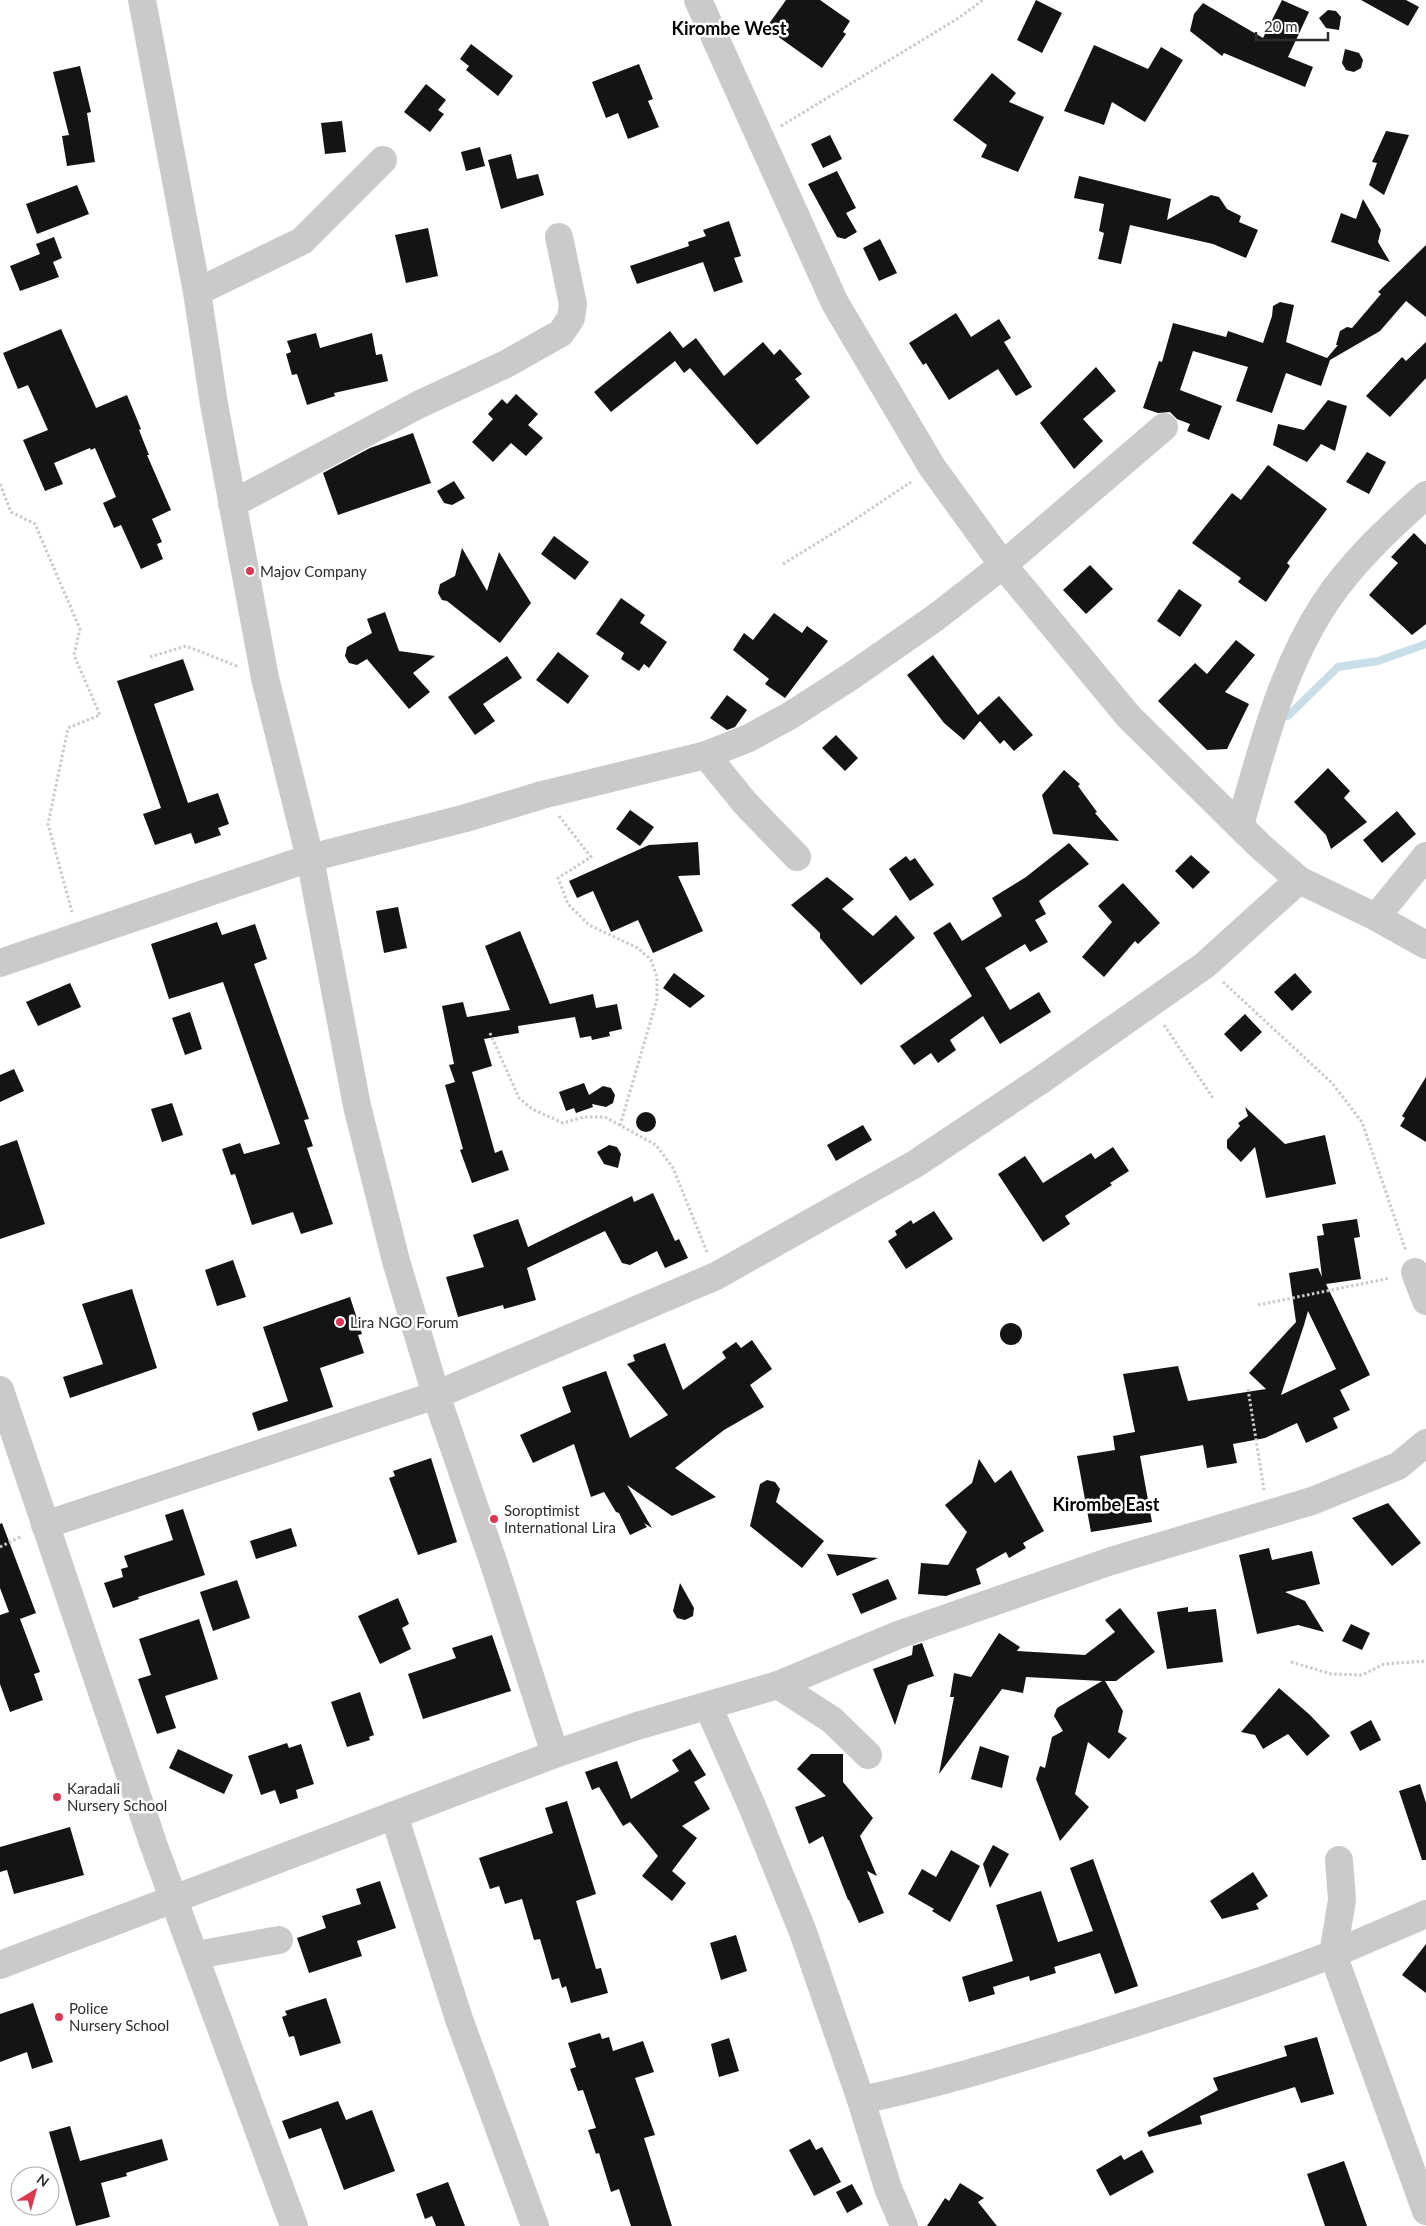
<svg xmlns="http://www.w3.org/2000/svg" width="1426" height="2226" font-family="Lato,sans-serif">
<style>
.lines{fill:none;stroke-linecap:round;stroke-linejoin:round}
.stream{stroke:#c8dfe9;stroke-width:8}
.building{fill:#141414;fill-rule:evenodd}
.path{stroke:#cacaca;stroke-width:3;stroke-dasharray:2.5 2.5;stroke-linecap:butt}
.minor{stroke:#cacaca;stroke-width:28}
.poi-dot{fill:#db3852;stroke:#fff;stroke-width:2}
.labels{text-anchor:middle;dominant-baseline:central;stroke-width:5;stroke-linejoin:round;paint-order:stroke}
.poi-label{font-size:15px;fill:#2d2d2d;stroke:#fff;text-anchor:start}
.quarter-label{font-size:18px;font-weight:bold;fill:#000;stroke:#fff}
</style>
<rect width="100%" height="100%" fill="#fff"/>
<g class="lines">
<polyline class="stream" points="1288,716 1338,667 1378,661 1426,644"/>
</g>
<g class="building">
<polygon points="786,0 820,0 850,21 843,32 846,34 822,68 766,28"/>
<polygon points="1036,0 1062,13 1042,53 1017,40"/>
<polygon points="1282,0 1309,12 1288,57 1313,67 1305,87 1224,53 1222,56 1190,31 1194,14 1203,3 1263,38"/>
<polygon points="1361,0 1406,0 1419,7 1408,26"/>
<polygon points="1328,10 1336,11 1341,17 1339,30 1326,28 1319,18"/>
<polygon points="471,44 513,76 498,96 466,70 469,66 460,59"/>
<polygon points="1094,45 1148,69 1161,47 1183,60 1145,122 1112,102 1104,125 1064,111"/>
<polygon points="1345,49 1359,53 1363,60 1361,68 1354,72 1346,70 1342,63"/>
<polygon points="639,64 653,99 648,101 659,127 628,139 618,113 606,118 592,82"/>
<polygon points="80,66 91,112 87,113 95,162 67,166 62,136 69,135 53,72"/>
<polygon points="992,73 1016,93 1009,102 1044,117 1018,172 981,157 987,145 953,120"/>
<polygon points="426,84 446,100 438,110 444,114 430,132 404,112"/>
<polygon points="342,121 346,152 325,154 321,123"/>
<polygon points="1386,131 1409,135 1384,195 1369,185 1377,163 1372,162"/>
<polygon points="830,135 842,159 823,168 811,144"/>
<polygon points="480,147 485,166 466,171 461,152"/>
<polygon points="511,154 517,179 538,174 544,195 501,209 488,160"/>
<polygon points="837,171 856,208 846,213 857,232 845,239 837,237 808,184"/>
<polygon points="1079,176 1171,199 1167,220 1211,195 1219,197 1227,209 1241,216 1239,222 1258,230 1246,258 1213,244 1130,225 1121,264 1098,259 1104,233 1099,231 1104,204 1074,198"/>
<polygon points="77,185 89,214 37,234 26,204"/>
<polygon points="1363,199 1381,230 1378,242 1390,262 1331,242 1341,213 1356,219"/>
<polygon points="729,221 741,256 734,258 743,282 714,292 703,262 637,284 630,266 689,246 688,242 706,236 703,230"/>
<polygon points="428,228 438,276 406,283 395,235"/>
<polygon points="54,237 62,258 53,262 59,277 20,291 10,266 40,254 36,244"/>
<polygon points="880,239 897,273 879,281 863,248"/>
<polygon points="1426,245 1426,317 1406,301 1380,331 1330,360 1321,386 1286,373 1272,413 1236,401 1248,367 1193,351 1180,390 1222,406 1209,440 1187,431 1190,424 1177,419 1170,412 1158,413 1143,408 1159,361 1162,362 1173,323 1226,337 1228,331 1263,343 1272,316 1273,306 1280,302 1294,305 1286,342 1327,358 1338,345 1336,345 1340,331 1347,327 1352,328 1381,294 1378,292"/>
<polygon points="956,313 971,337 999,319 1011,338 1004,342 1032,387 1016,396 998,369 949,400 926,363 923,365 909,343"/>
<polygon points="61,329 96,408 127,395 141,429 139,430 149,455 147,455 171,510 152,519 162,542 157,544 163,559 141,569 121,525 114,528 103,503 116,497 95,448 91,450 90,448 54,463 63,484 45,491 23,440 48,430 28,385 18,389 3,353"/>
<polygon points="670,331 683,348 696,338 724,376 763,342 774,355 780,349 802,374 795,379 810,397 757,445 690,368 684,373 675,361 611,412 594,392"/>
<polygon points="316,333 320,348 372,333 376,355 382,354 388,381 334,393 335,396 307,405 297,374 292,375 286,354 291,352 287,341"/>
<polygon points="1426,342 1426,378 1390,417 1366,396 1402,357 1406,361"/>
<polygon points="1096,367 1116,391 1083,419 1103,441 1074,469 1040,423"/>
<polygon points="516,394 538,414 528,425 543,438 526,456 511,443 493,462 472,442 493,419 488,414 502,399 507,404"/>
<polygon points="1328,400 1347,406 1335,451 1321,444 1307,462 1273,445 1278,424 1304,430"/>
<polygon points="413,433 431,483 338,515 323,473 370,448"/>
<polygon points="1367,452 1386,462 1369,494 1346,482"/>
<polygon points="1268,465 1327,509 1287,563 1290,566 1266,602 1238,582 1241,578 1192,543 1232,493 1241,500"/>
<polygon points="454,481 465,498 452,505 444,503 437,491"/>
<polygon points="1414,533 1426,545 1426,624 1412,635 1369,595 1398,563 1391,557"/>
<polygon points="554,536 589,562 575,580 541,554"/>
<polygon points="462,548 487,591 499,552 531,603 500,643 447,601 442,600 438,593 440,584 455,576"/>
<polygon points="1090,565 1113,589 1086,614 1063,590"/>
<polygon points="1179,589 1202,605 1180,637 1157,621"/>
<polygon points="621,598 645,615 640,623 667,642 649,668 644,664 639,671 621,659 624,653 596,634"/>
<polygon points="385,612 399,651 435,656 413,673 430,692 409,709 367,659 357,665 349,663 345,656 347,647 372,633 367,619"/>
<polygon points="774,613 802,633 807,626 828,641 785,698 765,684 769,679 733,650 744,633 753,640"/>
<polygon points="1236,640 1255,655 1225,692 1249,704 1227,749 1207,750 1158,701 1195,663 1207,674"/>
<polygon points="558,652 589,676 568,704 536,680"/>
<polygon points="933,655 978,715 999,696 1033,735 1014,751 1004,740 1000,744 980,721 964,740 944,723 907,675"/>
<polygon points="507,656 522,678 483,704 495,721 475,735 448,697"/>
<polygon points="183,659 194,690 154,704 188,803 218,793 229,824 218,828 221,835 195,844 191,833 155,845 143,814 161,808 117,681"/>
<polygon points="727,695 747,710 735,727 727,730 710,718"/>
<polygon points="836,735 858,758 845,771 822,748"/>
<polygon points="1328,768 1350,791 1344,798 1367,822 1331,849 1326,835 1294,802"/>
<polygon points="1064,770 1080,784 1078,786 1097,812 1095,813 1119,841 1053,834 1042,795"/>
<polygon points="630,810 654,827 640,846 616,829"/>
<polygon points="1397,811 1416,834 1382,863 1363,840"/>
<polygon points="698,842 700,875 678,876 703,931 653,953 638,920 611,932 593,891 577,898 569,881 649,845"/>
<polygon points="1069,843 1089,864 1039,901 1046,914 1035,920 1048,942 1030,952 1025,944 985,968 1010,1010 1039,992 1051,1012 1000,1044 983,1016 950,1040 956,1050 938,1063 931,1053 914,1065 900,1046 972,996 933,933 950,922 962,941 1002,916 992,898 1026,877"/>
<polygon points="1191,855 1210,872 1193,889 1175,871"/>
<polygon points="906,856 910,861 915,858 934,885 910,901 889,869"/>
<polygon points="827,877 854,899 842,909 873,936 896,915 915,938 861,985 820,938 820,933 791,905"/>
<polygon points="1123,883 1160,923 1138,944 1135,941 1104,977 1082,957 1112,922 1098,906"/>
<polygon points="398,907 407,948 384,953 376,911"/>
<polygon points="217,922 222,935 255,924 267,959 254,964 309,1119 304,1120 313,1146 307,1148 333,1224 301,1234 293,1212 252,1225 235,1174 231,1175 222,1149 240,1143 244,1154 280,1144 223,982 169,999 151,944"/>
<polygon points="520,931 550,1004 593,994 596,1008 617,1004 622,1029 609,1032 610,1036 592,1040 591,1036 580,1038 575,1017 518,1026 519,1033 484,1039 492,1066 472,1072 495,1153 502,1150 509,1170 472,1183 460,1150 463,1149 445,1085 455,1082 449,1065 454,1064 442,1006 463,1002 467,1017 510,1010 485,946"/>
<polygon points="674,973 705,996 690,1008 663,988"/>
<polygon points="1295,973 1312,992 1292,1011 1274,992"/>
<polygon points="70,983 81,1007 38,1026 26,1002"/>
<polygon points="190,1012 202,1049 185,1055 172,1018"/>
<polygon points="1245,1014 1262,1032 1241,1052 1224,1034"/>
<polygon points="14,1069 24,1091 0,1102 0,1075"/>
<polygon points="1426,1077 1426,1142 1400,1126 1405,1118 1402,1116"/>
<polygon points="584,1083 589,1095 603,1086 611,1088 615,1095 613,1103 606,1107 592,1104 593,1107 576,1113 574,1108 566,1111 559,1092"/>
<polygon points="172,1103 183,1135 162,1142 151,1109"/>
<polygon points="1245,1107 1285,1144 1325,1135 1336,1184 1266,1198 1255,1147 1241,1162 1227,1148 1227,1140 1240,1126 1238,1123 1248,1116"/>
<circle cx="646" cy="1122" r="10"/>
<polygon points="863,1125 872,1140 836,1161 827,1145"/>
<polygon points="17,1140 45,1224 0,1239 0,1146"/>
<polygon points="609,1145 617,1147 621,1154 618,1168 604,1164 597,1152"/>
<polygon points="1113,1147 1129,1171 1110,1183 1112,1185 1065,1216 1070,1224 1043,1242 998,1174 1025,1156 1043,1183 1091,1153 1095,1159"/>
<polygon points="653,1193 675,1241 679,1239 688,1258 665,1268 657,1251 630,1265 622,1263 605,1231 527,1268 536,1300 504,1309 503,1305 458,1317 446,1277 484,1267 473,1235 518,1219 528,1247 632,1196 634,1202"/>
<polygon points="934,1211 953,1239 906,1269 888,1241 897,1235 895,1231 911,1220 913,1224"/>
<path d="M1357,1219L1360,1237L1354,1238L1361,1279L1326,1284L1370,1375L1340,1390L1350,1410L1333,1418L1338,1428L1306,1443L1297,1423L1265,1438L1233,1444L1237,1463L1207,1468L1203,1445L1140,1456L1152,1522L1091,1532L1077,1456L1115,1450L1113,1436L1135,1432L1123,1374L1178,1366L1188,1401L1266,1389L1249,1373L1296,1322L1289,1273L1318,1268L1322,1277L1317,1236L1324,1235L1322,1224ZM1308,1311L1336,1369L1281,1395L1304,1325Z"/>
<polygon points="233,1260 246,1297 217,1306 205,1270"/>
<polygon points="132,1289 157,1368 70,1398 63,1377 103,1364 82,1304"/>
<polygon points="350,1297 362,1334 358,1335 364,1353 320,1368 333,1407 258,1431 252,1413 288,1401 263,1327"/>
<circle cx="1011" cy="1334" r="11"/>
<polygon points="752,1340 772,1369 750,1385 764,1407 724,1430 675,1468 716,1497 672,1516 627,1485 652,1528 644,1523 647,1527 630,1535 619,1513 616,1512 604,1492 591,1497 574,1444 533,1463 520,1435 571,1412 562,1387 606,1371 630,1438 668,1415 627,1364 635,1361 633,1355 665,1343 683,1390 726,1358 722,1352 736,1342 741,1348"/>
<polygon points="431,1458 457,1542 418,1555 389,1478 395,1476 393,1471"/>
<polygon points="979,1459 995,1483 1011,1470 1044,1531 1023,1543 1026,1548 1009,1558 1006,1552 976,1569 981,1584 946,1596 918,1594 921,1563 948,1565 967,1532 945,1505 972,1483"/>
<polygon points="767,1480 775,1482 780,1489 776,1502 824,1541 802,1568 750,1526 760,1484"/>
<polygon points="1388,1503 1421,1543 1392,1566 1352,1518"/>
<polygon points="183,1509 205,1575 138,1597 139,1599 113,1608 104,1583 123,1577 121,1569 128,1567 124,1556 173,1540 165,1515"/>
<polygon points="2,1523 36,1613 20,1619 40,1672 34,1674 43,1700 10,1712 0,1684 0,1615 9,1612 0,1588 0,1524"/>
<polygon points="291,1528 297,1546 256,1559 250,1541"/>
<polygon points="1269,1548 1272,1560 1312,1551 1320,1584 1285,1592 1305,1601 1324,1632 1298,1625 1257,1634 1239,1555"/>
<polygon points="827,1554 878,1558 837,1576"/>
<polygon points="888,1579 897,1599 861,1614 852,1594"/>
<polygon points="237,1580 250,1618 213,1631 200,1592"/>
<polygon points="680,1583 694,1608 693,1616 685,1620 677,1618 673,1611"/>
<polygon points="398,1598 409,1624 402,1628 411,1649 380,1664 358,1616"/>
<polygon points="1188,1607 1188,1612 1216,1609 1223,1662 1167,1669 1157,1612"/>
<polygon points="1120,1608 1155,1652 1116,1681 1105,1681 1123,1711 1118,1732 1127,1738 1109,1759 1088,1742 1075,1794 1089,1807 1060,1841 1036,1779 1040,1766 1045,1768 1052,1737 1063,1731 1054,1716 1057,1708 1102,1681 1026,1677 1023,1693 1002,1689 939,1774 954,1697 950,1697 954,1673 971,1677 999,1633 1020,1647 1017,1651 1085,1655 1115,1632 1105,1620"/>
<polygon points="199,1619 218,1679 165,1696 176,1728 157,1734 138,1679 151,1675 139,1639"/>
<polygon points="1351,1624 1370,1633 1362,1650 1342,1641"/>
<polygon points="492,1635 511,1691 423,1719 408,1674 456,1658 452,1648"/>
<polygon points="922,1643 934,1676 908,1685 895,1725 873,1669 912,1655 913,1646"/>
<polygon points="1279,1688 1310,1715 1330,1736 1307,1756 1288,1734 1263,1749 1255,1735 1241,1732"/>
<polygon points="360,1692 374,1735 369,1737 370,1740 347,1747 331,1702"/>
<polygon points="1371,1720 1381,1740 1360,1751 1350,1732"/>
<polygon points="287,1743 289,1748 301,1744 314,1784 296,1790 298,1798 280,1804 275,1790 261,1795 248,1756"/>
<polygon points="980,1746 1009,1756 1002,1788 971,1779"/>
<polygon points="178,1749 233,1775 224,1794 169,1768"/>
<polygon points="690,1749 706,1775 694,1782 710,1809 682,1826 697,1838 672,1871 686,1883 672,1901 642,1876 658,1856 630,1822 623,1826 599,1787 592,1790 585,1772 617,1761 631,1799 679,1771 672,1760"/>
<polygon points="811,1754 843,1754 843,1782 873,1818 860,1836 877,1876 867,1871 884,1913 859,1923 849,1900 848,1900 823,1836 809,1844 795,1807 826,1796 797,1769"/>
<polygon points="1420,1784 1426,1803 1426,1860 1422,1860 1399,1791"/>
<polygon points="567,1801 596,1894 576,1901 596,1969 601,1968 608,1993 571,2003 566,1986 562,1988 559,1978 552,1980 540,1939 534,1940 522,1899 505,1904 499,1886 490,1889 479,1858 553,1833 545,1808"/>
<polygon points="70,1827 84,1875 14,1894 7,1870 0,1872 0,1847"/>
<polygon points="993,1845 1009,1854 990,1888 983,1864"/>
<polygon points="951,1850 980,1866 950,1922 932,1911 934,1909 908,1894 922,1869 936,1877"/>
<polygon points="1093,1859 1138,1986 1115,1994 1100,1953 1054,1967 1056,1973 1030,1981 1029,1976 993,1987 995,1994 969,2002 962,1977 1013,1961 996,1905 1041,1891 1058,1942 1093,1931 1070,1868"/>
<polygon points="1253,1872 1268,1896 1256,1904 1259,1909 1222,1919 1210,1901"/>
<polygon points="380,1881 396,1928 357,1941 362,1956 309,1973 297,1938 326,1928 322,1916 361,1904 356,1889"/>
<polygon points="736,1935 747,1971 721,1980 710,1943"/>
<polygon points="1426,1944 1426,1993 1402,1975"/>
<polygon points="326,1998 341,2043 300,2056 294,2036 289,2037 282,2017 287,2015 285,2011"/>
<polygon points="33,2003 53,2062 32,2069 27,2052 0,2062 0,2014"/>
<polygon points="600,2033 602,2039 609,2037 613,2051 643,2041 654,2072 635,2078 655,2135 644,2138 672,2226 631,2226 619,2189 611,2192 599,2153 596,2154 588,2130 596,2128 583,2090 578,2091 570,2069 576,2067 568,2043"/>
<polygon points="1317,2037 1334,2094 1301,2103 1295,2087 1200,2116 1202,2124 1149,2137 1147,2132 1218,2090 1213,2078 1287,2056 1284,2046"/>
<polygon points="729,2038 739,2071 719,2077 711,2044"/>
<polygon points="338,2101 346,2120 372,2110 395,2171 344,2190 321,2128 289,2139 282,2121"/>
<polygon points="70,2126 80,2161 162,2139 168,2160 126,2173 127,2176 101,2183 110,2217 76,2226 49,2132"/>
<polygon points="810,2139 816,2150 822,2147 841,2182 814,2196 789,2150"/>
<polygon points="1142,2150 1154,2172 1110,2196 1096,2170 1121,2155 1124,2160"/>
<polygon points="1344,2161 1367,2226 1325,2226 1307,2174"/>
<polygon points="448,2182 465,2226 436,2226 432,2216 425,2219 416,2194"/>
<polygon points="960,2183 984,2198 978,2202 997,2226 927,2226 945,2198 949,2201"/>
<polygon points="852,2184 863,2204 847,2213 836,2192"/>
</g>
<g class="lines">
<g class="path">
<polyline points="781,126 957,19 983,0"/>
<polyline points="0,484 11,512 35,524 80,629 74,655 100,715 68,728 48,824 72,912"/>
<polyline points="783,564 848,524 911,482"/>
<polyline points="150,657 186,646 237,666"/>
<polyline points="559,816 591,857 558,878 568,904 589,925 638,948 651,960 657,977 657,999 620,1126"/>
<polyline points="1223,982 1332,1083 1362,1122 1406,1251"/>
<polyline points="1164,1025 1213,1098"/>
<polyline points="490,1033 519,1098 532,1109 563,1123 584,1117 605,1117 656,1145 673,1168 707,1252"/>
<polyline points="1258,1305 1390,1278"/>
<polyline points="1248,1389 1264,1490"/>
<polyline points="0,1547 22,1536"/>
<polyline points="1291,1662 1331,1674 1362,1675 1384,1664 1426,1661"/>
</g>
<g class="minor">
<polyline points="142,0 197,292 214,404 265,678 310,858 357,1106 396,1261 436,1395 494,1564 555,1754"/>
<polyline points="698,0 835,303 932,467 1003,565 1129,717 1260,846 1299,880 1376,917 1426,945"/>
<polyline points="197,292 302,241 383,160"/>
<polyline points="232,504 418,405 506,364 561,333 571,318 573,304 559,237"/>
<polyline points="706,755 745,803 797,857"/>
<path d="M1240,825C1262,749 1281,670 1325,603C1352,562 1390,527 1426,495"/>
<polyline points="1376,917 1426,856"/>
<polyline points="0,963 310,858 466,818 542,795 706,755 749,738 791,715 850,677 935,618 1003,565 1164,427"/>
<polyline points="1415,1272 1426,1301"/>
<polyline points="0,1390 154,1846 294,2226"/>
<polyline points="45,1525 436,1395 716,1276 915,1164 1041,1080 1205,965 1299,880"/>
<polyline points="778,1685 832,1720 868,1755"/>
<polyline points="708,1706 752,1806 803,1932 861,2100 888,2188 904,2226"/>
<polyline points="394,1815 459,2019 535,2226"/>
<polyline points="1426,1914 1333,1954 1426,2211"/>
<polyline points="196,1955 279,1940"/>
<polyline points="0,1965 555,1754 637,1726 778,1685 898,1635 1111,1561 1312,1501 1398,1466 1426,1443"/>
<path d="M861,2100C939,2084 1014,2060 1090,2037C1172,2011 1254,1985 1333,1954L1342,1900L1339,1860"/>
</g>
</g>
<g class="poi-dot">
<circle cx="250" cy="571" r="5"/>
<circle cx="340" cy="1322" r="5"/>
<circle cx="494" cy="1519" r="5"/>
<circle cx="57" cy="1797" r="5"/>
<circle cx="59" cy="2017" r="5"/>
</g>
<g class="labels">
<g class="poi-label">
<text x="260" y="571">Majov Company</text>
<text x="350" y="1322">Lira NGO Forum</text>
<text x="504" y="1510">Soroptimist<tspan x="504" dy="17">International Lira</tspan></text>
<text x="67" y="1788">Karadali<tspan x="67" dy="17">Nursery School</tspan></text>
<text x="69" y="2008">Police<tspan x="69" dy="17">Nursery School</tspan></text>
</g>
<g class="quarter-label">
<text x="729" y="28">Kirombe West</text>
<text x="1106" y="1504">Kirombe East</text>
</g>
</g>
<g transform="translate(35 2191) rotate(37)"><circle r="24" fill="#ffffff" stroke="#ababab"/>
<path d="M0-4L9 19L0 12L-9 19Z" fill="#db3852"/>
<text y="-8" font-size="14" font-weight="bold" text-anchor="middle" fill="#2d2d2d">N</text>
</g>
<path d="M1256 32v8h72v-8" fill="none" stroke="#2d2d2d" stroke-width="2.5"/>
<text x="1264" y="32" font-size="15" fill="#2d2d2d" stroke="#ffffff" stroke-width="4" paint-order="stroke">20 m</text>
</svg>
